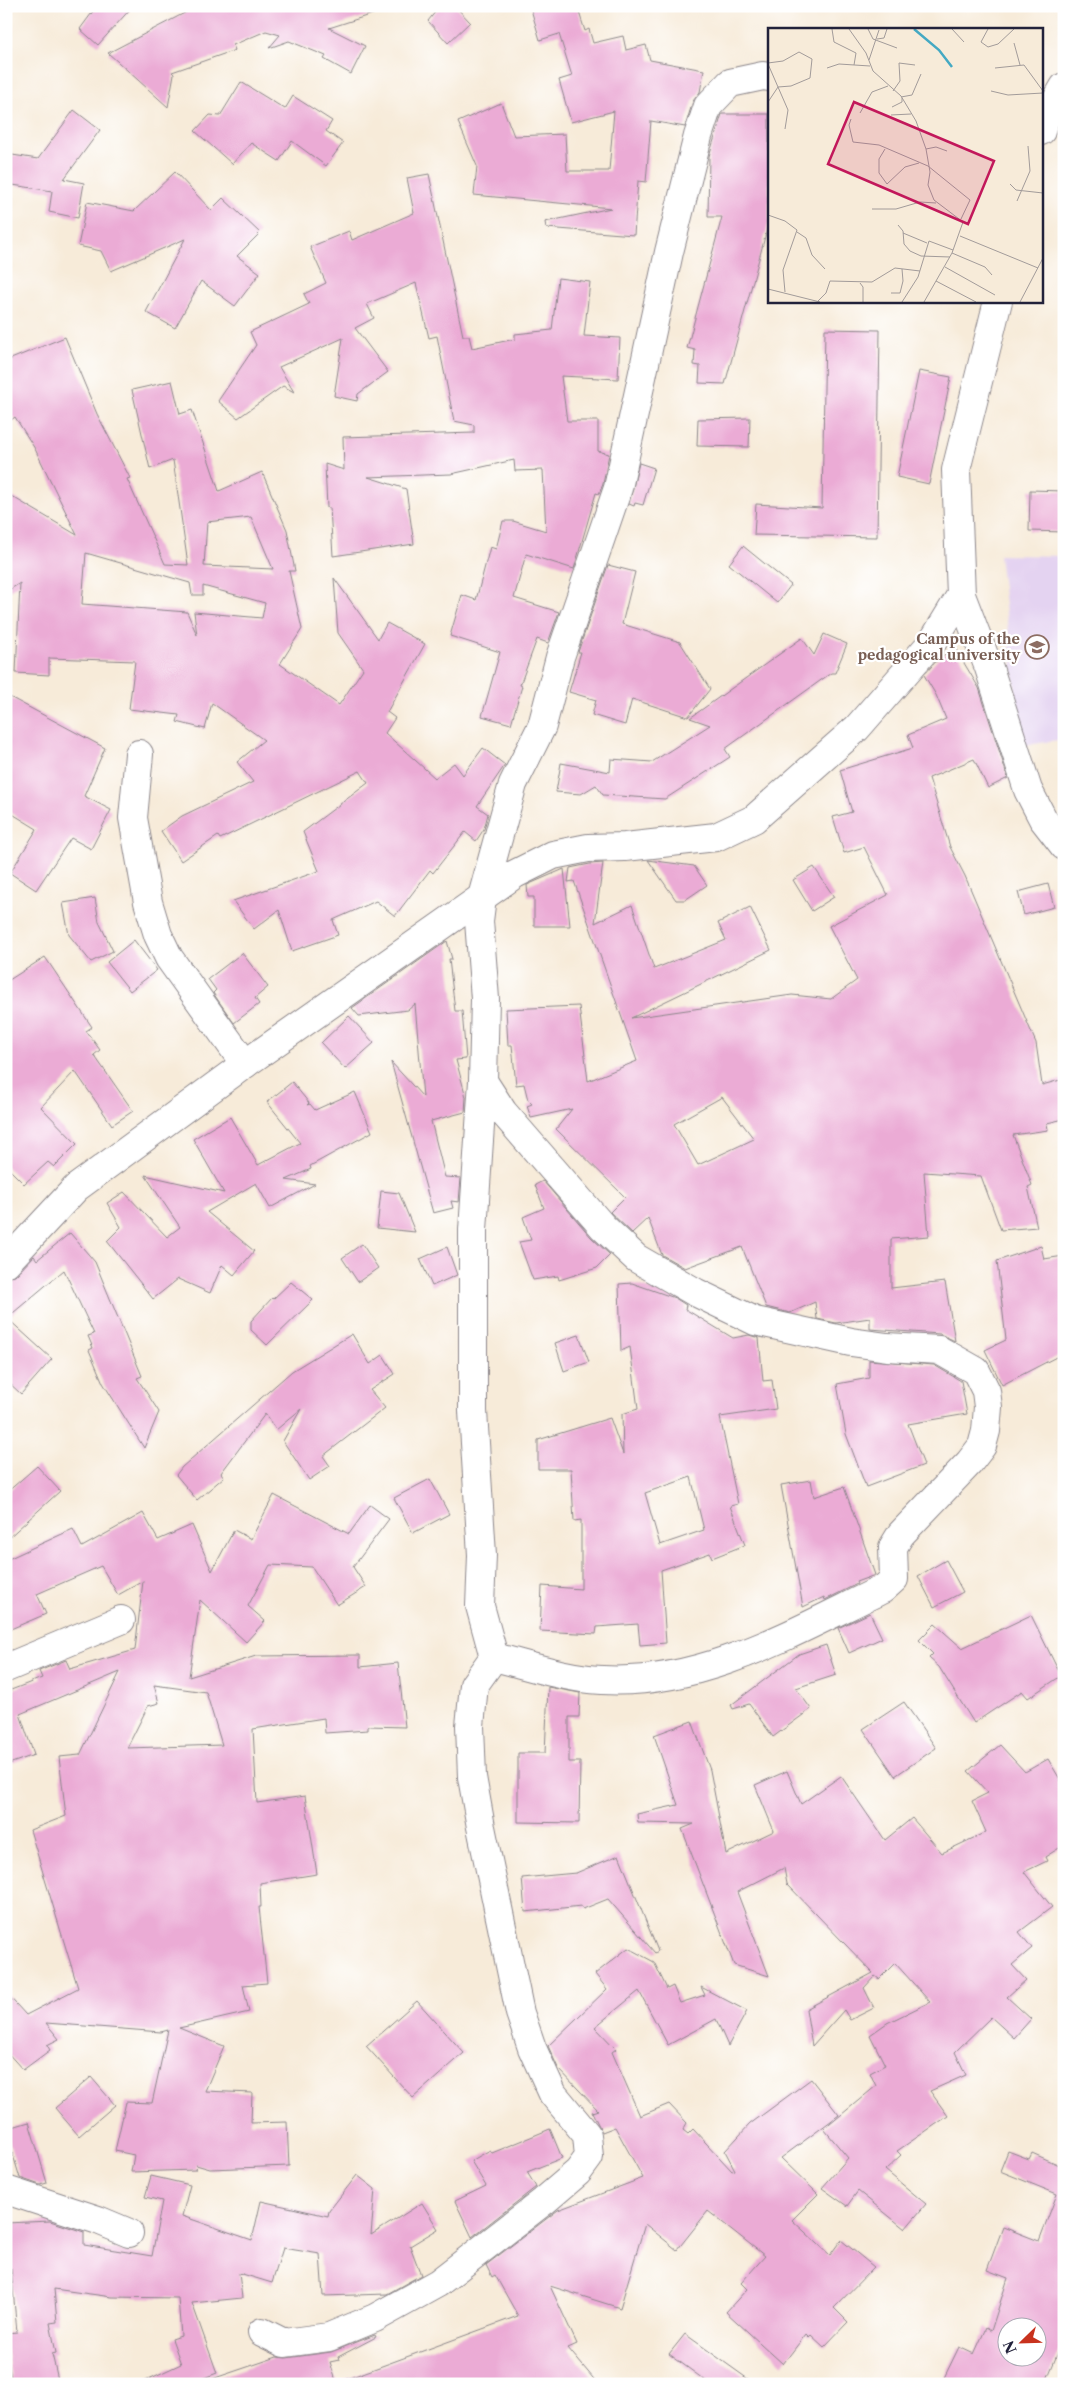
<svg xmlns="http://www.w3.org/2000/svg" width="1070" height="2390" font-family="'Libre Caslon Text',serif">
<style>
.built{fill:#e4d3f1}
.building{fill:#ebabd5;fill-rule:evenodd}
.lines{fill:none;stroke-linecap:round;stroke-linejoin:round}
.minor-casing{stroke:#8c868a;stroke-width:30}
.minor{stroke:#fff;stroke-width:28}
.labels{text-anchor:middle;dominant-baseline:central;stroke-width:4.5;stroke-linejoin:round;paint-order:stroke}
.education-label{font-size:14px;font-weight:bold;fill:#785e54;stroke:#fff;text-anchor:end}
.inset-river{fill:none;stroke:#44a9c3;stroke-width:2.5}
.inset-road{fill:none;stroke:#a29b9a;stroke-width:1}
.view{fill:#c2185b;fill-opacity:0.15;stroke:#c2185b;stroke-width:2.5}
.inset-edge{fill:none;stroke:#22223b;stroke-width:2.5}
</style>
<rect width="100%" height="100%" fill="#fff"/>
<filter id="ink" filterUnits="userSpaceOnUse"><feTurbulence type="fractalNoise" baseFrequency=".02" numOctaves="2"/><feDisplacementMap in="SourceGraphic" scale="10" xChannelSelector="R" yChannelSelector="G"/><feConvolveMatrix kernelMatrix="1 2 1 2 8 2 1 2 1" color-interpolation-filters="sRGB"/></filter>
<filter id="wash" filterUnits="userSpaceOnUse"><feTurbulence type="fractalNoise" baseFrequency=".0096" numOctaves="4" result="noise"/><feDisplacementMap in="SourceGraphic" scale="20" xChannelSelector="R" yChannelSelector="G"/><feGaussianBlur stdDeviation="1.12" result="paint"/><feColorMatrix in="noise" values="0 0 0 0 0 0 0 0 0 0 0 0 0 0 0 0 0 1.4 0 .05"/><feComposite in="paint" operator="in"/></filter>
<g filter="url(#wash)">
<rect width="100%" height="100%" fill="#f7ebd9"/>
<polygon class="built" points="999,555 1064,556 1064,739 1022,746"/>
<g id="blocks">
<g class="building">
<polygon points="97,6 133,6 98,45 80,29"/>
<polygon points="198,6 381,6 382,11 329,28 365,46 351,74 324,59 326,56 289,41 269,48 280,35 266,31 233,45 235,50 172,72 174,74 168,107 108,53"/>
<polygon points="440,6 455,6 470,22 448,43 428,21"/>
<polygon points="530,6 577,6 585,31 589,29 593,43 623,36 626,50 646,45 650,60 704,70 700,92 693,101 685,127 651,121 646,182 638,181 634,235 546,228 545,222 611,208 474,195 477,166 458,122 501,103 514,136 565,134 567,171 609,171 614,111 571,122 559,80 572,76 559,34 540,40"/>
<polygon points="241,82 285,109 293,96 332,121 326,131 343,143 326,166 292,141 279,161 251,143 232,164 195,131 210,115 220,116"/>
<polygon points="74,110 100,130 64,179 84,183 78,218 49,212 52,191 6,184 6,154 38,159"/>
<polygon points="722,114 769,114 769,222 725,384 699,383 700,366 694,365 695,350 687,348 722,217 708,217 709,156"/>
<polygon points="175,172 211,210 223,198 260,233 237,256 260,273 235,306 201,281 175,328 146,312 185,239 111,271 101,251 78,246 87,202 134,211"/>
<polygon points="429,174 463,336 469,336 472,348 515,339 515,334 552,330 558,278 590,282 584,336 620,338 618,379 561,376 567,421 598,421 598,451 609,454 603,484 599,494 596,493 574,569 526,554 514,598 559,612 548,643 537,639 520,685 522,686 511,724 482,716 500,652 450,636 462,595 476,600 490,547 496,549 503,521 513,521 546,531 543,470 515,471 514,460 451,474 368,477 406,489 414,544 333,556 330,508 327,508 325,464 344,470 343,437 474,433 474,425 454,421 437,336 429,338 416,283 367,304 374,318 355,328 388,372 358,394 357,401 334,396 343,338 279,367 294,392 283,386 238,418 218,401 256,345 250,332 309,304 304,294 326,283 310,247 349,231 352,240 414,213 407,178"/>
<polygon points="825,329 880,330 877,537 754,535 756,504 822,508"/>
<path d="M65,337L97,414L130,478L127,479L165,564L188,565L173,460L150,469L132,390L172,381L180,414L192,410L219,491L262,472L287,530L295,571H289L302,629L280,664L339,705L363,669L338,633L334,578L378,639L387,623L425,644L387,712L395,718L385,733L435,778L454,763L463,775L483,748L505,765L477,806L488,814L484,829L476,841L465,832L433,873L430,870L395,916L376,901L333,920L338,935L292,951L279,910L254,929L233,901L319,871L303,832L368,783L360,771L220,839L218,836L181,861L161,831L182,816L253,782L237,762L264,740L212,703L205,729L177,722L179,715L129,709L135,661L49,658V675L16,673L20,583L6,592V493L77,535L35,449L15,417L6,424V361ZM251,517L273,569L204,566L207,522ZM86,553L190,583L192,595H203V586L265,603L262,618L194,612L197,635L187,612L82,604Z"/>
<polygon points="919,371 951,377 929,484 897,477"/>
<polygon points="750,418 749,447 697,446 698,419"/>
<polygon points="639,463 654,468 643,505 635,503 634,506 629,504"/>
<polygon points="1030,490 1064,491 1064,532 1029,531"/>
<polygon points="743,546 791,585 777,603 729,564"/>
<polygon points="608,565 635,572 622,624 680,642 710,689 688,717 632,699 625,725 592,715 596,700 569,692 581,652 578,652"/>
<polygon points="824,634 847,644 835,673 831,673 725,749 730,757 665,799 603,795 596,785 581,794 556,792 561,763 610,772 611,759 652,762 710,725 690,718 802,638 814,655"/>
<path d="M955,648L979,688L1008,778L988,788L974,759L929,778L950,847L965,876L1036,1043L1042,1085L1064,1079V1119L1047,1123L1048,1130L1013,1135L1032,1185L1028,1187L1037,1227L1001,1230L981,1176L924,1172L929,1236L891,1239V1288L945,1282L955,1341L940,1334L870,1329V1318L836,1323L817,1319L815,1302L790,1313L766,1307L742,1247L685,1268L662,1255L648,1218L632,1233L610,1212L625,1197L556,1129L572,1109L531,1118L527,1106L532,1104L528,1100L524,1084L516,1085L512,1045H508L506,1009L579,1006L588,1081L637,1061L574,881L568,882L570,868L590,864L603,863L595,923L632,905L654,969L726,940L718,923L750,907L771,950L631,1018L792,995L831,999L857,980L829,926L888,895L864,847L844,853L833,817L852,812L840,770L913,748L908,735L946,719L936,695L924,675L939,658ZM722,1097L754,1139L698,1165L674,1124Z"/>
<polygon points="6,695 105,748 84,796 111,810 91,849 71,838 36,890 10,873 37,829 6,810"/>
<polygon points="648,860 694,866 707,885 685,900 676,900"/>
<polygon points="814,867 834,897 812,911 793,880"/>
<polygon points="564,869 570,926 534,926 534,897 528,897 527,885"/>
<polygon points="1048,884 1054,907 1024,915 1018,892"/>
<polygon points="95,898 99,922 113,951 91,962 69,935 63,903"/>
<polygon points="134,940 157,970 130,991 107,962"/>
<polygon points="447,941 452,959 449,959 455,1011 462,1011 466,1059 456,1060 466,1097 465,1112 431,1121 445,1177 461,1178 459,1202 451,1201 453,1208 433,1213 391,1062 423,1097 415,1004 408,1010 359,1016 352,1008"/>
<polygon points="242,953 268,987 255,998 259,1004 234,1023 213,993 216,990 208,979"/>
<polygon points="45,957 92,1027 86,1031 100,1050 94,1055 133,1111 112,1125 75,1071 41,1107 77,1144 54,1167 48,1162 24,1184 6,1166 6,982"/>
<polygon points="349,1016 374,1043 345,1069 321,1043"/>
<polygon points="292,1082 309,1103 307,1105 310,1104 315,1110 355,1092 372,1132 310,1166 311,1169 286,1180 315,1184 270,1208 256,1183 207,1212 254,1251 234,1275 222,1265 210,1293 178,1279 153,1299 107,1241 121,1227 107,1203 124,1192 167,1237 180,1227 145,1175 224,1193 193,1139 230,1117 258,1165 300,1143 267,1102"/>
<polygon points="543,1181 591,1237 610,1255 597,1268 559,1280 558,1276 533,1280 519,1242 531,1240 523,1217 544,1208 535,1185"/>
<polygon points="381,1191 399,1193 415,1232 377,1228"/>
<polygon points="70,1233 95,1262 142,1376 137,1378 159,1412 144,1448 103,1383 89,1350 93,1348 88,1336 94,1334 64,1270 7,1318 52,1359 21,1394 6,1380 6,1278 17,1274 34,1256 37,1260"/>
<polygon points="362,1244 378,1268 358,1282 342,1258"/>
<polygon points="1041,1246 1044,1259 1064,1256 1064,1353 1002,1385 985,1350 1006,1340 997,1261"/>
<polygon points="447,1247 457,1275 432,1286 420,1259"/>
<polygon points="291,1282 313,1300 267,1345 251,1330 251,1321 272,1298 273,1299"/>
<path d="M632,1283L675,1298L686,1305L685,1309L733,1338L749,1335L759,1338L763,1381L772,1380L776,1409L720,1417L738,1504L730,1506L745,1545L712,1558L710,1553L661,1570L666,1643L640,1645L638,1624L597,1627L596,1634L540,1631L542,1586L581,1589V1520L574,1521L571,1469H538V1440L610,1418L623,1454L622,1414L638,1409L630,1347L621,1351L619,1284ZM691,1477L704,1530L660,1545L645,1493Z"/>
<polygon points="352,1334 370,1364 383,1355 395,1374 370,1390 385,1408 323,1456 330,1466 309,1480 283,1441 301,1409 276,1430 265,1414 221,1473 224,1477 197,1500 176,1475 182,1467 292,1371"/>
<polygon points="579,1335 589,1362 564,1371 555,1343"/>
<polygon points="869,1360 934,1365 961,1381 967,1414 908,1424 924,1465 866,1487 846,1434 837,1384 869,1378"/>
<polygon points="37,1466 60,1491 6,1540 6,1493"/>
<polygon points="430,1479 449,1514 413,1533 394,1498"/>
<polygon points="811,1480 814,1497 844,1487 875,1575 856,1582 857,1584 825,1600 824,1597 803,1607 781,1485"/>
<path d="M274,1495L349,1534L370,1505L389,1519L353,1567L366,1587L337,1605L312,1567L270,1565L248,1606L265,1621L246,1642L200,1600L189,1677L256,1656L360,1655V1667L398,1663L405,1727L368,1726V1730L325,1733L324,1718L253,1729L257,1803L305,1796L317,1874L260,1883L261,1907H259L267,1983L243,1985L249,2012L179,2028L224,2046L205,2091L252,2093L251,2123L287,2122L289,2166L210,2169L196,2165L195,2170L131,2172L134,2155L115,2151L126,2102L152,2103L168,2030L161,2032L46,2023L59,2039L47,2045L50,2050L23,2070L6,2051V1993L26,2015L78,1988L30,1830L66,1816L59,1757L80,1755L120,1672L20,1714L34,1755L6,1765V1686H9L11,1690L42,1678L39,1671L66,1660L70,1669L135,1650L143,1581L118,1595L101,1566L37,1594L46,1614L6,1631V1560L73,1529L82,1547L143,1513L158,1540L192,1525L212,1571L234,1530L251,1539ZM154,1685L206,1692L222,1745L127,1748L148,1706L159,1703Z"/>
<polygon points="946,1560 963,1592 934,1607 918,1576"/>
<polygon points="870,1613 882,1638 849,1653 838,1628"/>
<polygon points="1031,1615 1061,1676 1028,1698 1022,1691 974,1723 939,1667 929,1658 933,1654 919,1640 935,1624 962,1648"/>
<polygon points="826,1645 836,1675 796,1688 811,1709 773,1737 749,1704 733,1709 731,1705 799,1654"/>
<polygon points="548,1687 580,1693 579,1717 569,1717 569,1762 580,1762 579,1823 518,1822 518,1753 545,1753"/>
<polygon points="904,1702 936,1748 895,1776 863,1729"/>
<polygon points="692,1721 710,1770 726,1854 774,1831 755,1785 787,1771 801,1804 841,1776 885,1840 912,1818 942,1853 986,1832 972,1801 988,1793 968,1771 1000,1745 1025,1772 1048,1759 1064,1786 1064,1845 1045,1857 1047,1861 1024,1872 1052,1907 1019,1932 1032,1948 1012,1965 1026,1980 1007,1997 1031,2019 1014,2038 991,2017 955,2052 966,2075 930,2091 948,2116 897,2151 901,2155 885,2170 926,2204 905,2229 858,2191 847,2206 822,2188 848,2158 824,2129 876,2086 870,2073 885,2065 870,2035 887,2023 930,2002 895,1963 879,1979 875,1976 864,1988 874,2008 850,2020 844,2010 812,2046 806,2009 873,1973 787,1884 784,1868 737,1892 769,1976 734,1965 682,1829 694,1824 638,1823 637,1814 678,1805 654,1735"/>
<polygon points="619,1855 658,1951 655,1953 608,1899 583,1909 581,1906 525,1912 522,1878 576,1873"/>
<polygon points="628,1948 654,1962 667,1989 673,1986 680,2003 705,1995 701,1987 747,2011 728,2046 716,2019 668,2045 639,1991 595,2027 616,2049 612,2052 640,2116 669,2104 687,2123 683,2130 688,2134 693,2129 732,2171 735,2170 725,2151 750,2124 811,2079 839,2115 781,2158 818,2194 792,2220 830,2255 841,2240 874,2267 834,2308 848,2322 824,2347 811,2335 809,2337 806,2334 783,2364 726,2312 747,2289 741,2283 765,2256 708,2211 677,2250 645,2224 620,2308 550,2286 577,2344 568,2348 598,2384 341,2384 341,2381 518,2316 495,2275 492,2277 486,2265 558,2210 643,2178 615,2127 602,2132 592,2112 598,2110 558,2068 548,2046 607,1989 595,1974"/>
<polygon points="417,2001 464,2053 413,2098 366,2046"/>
<polygon points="91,2077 115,2105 79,2136 55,2108"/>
<polygon points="29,2122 47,2183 40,2185 20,2178 6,2132 6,2129"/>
<polygon points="550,2129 562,2158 527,2172 536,2187 472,2237 455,2201 486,2186 471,2161 490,2150 492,2153"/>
<path d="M1008,2151L1029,2159L1032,2153L1064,2167V2338L1045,2384H941L959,2347L974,2354L986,2328L991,2331L1008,2278L987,2270L1003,2227L1039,2241L1057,2194L1000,2171ZM1008,2328H1038V2358H1008Z"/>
<polygon points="357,2175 375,2189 371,2235 422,2203 438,2229 410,2246 421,2275 387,2294 323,2296 320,2254 283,2248 272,2283 239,2273 242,2298 192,2303 217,2373 188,2384 140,2383 181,2364 172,2339 181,2336 178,2298 112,2297 54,2289 57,2322 50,2323 56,2353 52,2354 59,2384 12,2384 6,2348 6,2333 17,2332 11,2268 6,2270 6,2223 50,2221 84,2232 84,2245 152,2256 162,2201 145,2197 151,2176 190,2185 182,2216 252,2240 261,2201 328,2216 329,2211"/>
<polygon points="685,2334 755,2384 710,2384 669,2354"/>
<polygon points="375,2335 376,2337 338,2357 339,2360 330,2362 337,2384 210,2384 209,2380 277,2357 286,2358 331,2352"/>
</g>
</g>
</g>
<g filter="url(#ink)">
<use href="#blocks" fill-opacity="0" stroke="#8c868a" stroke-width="1"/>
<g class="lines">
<g class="minor-casing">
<g id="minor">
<polyline points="1041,131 1043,123 1064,87"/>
<polyline points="961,595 989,668 1028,790 1043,819 1064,846"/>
<polyline points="139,754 133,818 148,902 158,935 169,958 245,1064"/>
<path d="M483,1081L503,1112L603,1227L636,1258L695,1292L755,1321L851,1342L887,1347L939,1350L976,1371L986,1391L988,1407L986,1431L982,1446L969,1463L901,1534L893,1547L894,1579L883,1589C795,1631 703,1686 602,1680C565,1678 530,1666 494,1657"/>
<polyline points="6,1263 76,1188 245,1064 515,874 553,855 588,848 625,847 716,837 754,819 857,728 933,641 961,595 956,470 998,301"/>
<polyline points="6,1668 121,1620"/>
<polyline points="6,2190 98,2220 129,2233"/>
<polyline points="262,2332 284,2343 329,2337 375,2318 438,2283 544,2201 578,2172 589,2157 587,2135 553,2094 532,2048 520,2013 481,1827 472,1777 470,1726 474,1685 494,1657 480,1606 482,1555 473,1411 473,1230 483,1081 485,999 479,921 482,897 513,784 542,726 560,657 618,488 669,252 698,136 708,106 730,83 763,76 769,77"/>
</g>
</g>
<use href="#minor" class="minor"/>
</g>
</g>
<defs>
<g id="university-ring" transform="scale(1.25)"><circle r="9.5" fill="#fff" stroke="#8d6e63" stroke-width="1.5"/><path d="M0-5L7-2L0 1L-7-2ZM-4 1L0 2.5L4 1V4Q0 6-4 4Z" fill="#8d6e63"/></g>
</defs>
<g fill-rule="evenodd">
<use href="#university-ring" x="1037" y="647"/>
</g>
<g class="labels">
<g class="education-label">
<text x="1020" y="639">Campus of the<tspan x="1020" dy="16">pedagogical university</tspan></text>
</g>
</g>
<g transform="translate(768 28)">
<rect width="275" height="275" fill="#f7ebd9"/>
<path class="inset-river" d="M146,1L171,22L184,39"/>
<path class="inset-road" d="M64,1L66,14L88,25L86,37M81,1L98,25L105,43L133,68L148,93L158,121L162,144L160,157L166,172L195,194L184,225L156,274M100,1L105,11L129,20M184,1L196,14M220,1L213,14L220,19L230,16L246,1M109,11L116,10L119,1M246,15L252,37M101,32L111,2M0,35L15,33L31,24L44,31L42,50L23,58L10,59L0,74M0,36L20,82L17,101M59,40L71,36L102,38M227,40L256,37L275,63M125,63L132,53L131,35L147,37M223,63L240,67L275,65M133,69L144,67L153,46M124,79L134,74V70M92,85L104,64L120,58M123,87L143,86M83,91L81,97L85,114L111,117L160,138L202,172L193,191M117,121L111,131V145L119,156L137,139L151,135M158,121L168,119L179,123M242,156L248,162L275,165M249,173L262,143L260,118M104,181H128L152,174L168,175M0,187L17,193L29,202L15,242L17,264M130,197L135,203L136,216L142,223L153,228L182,229M29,204L38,210L44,227L57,241M135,205L159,215M192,208L270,240M184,225L217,239L224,247M177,239L227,267M168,253L208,274M92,255L95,259V274M0,261L52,274M123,265H132L135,253L134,241M50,273L58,265L62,253L104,254L127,240L152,243M134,274L150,249L161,213L185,222M252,274L275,230"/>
<path class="view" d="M86,74L226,133L200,196L60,136Z"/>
<rect width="275" height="275" class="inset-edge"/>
</g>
<rect width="1070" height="2390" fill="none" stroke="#fff" stroke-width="25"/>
<g transform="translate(1022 2342) rotate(247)"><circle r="24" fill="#ffffff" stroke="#a7a7b1"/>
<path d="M0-4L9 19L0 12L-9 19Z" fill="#c8321e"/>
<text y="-8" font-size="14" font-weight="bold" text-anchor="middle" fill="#22223b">N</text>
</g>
</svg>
